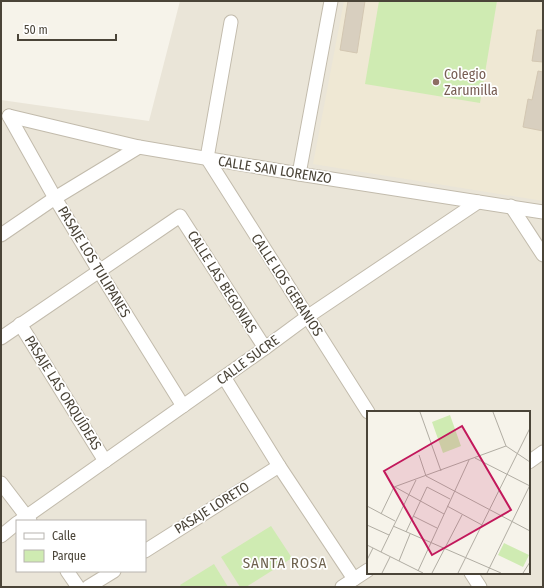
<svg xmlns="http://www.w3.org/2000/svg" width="544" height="588" font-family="'Fira Sans Condensed',sans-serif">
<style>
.residential{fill:#eae5d8;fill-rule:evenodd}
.education{fill:#efe8d4}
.green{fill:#cfebb2}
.building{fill:#d8cfbf;stroke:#d3c7b2}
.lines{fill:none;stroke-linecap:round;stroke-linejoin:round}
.minor-casing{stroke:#c2bbac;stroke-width:15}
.minor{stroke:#fff;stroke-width:13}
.education-dot{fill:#8d6e63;stroke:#fff;stroke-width:1.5}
.labels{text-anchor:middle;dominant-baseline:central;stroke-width:3.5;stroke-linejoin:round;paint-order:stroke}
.education-label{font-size:14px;fill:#785e54;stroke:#fff;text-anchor:start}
.street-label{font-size:14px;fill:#4a4438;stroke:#fff}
.neighbourhood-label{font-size:15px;letter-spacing:1px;fill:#6e624e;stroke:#fff}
.inset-road{fill:none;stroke:#b1ada3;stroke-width:1}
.view{fill:#c2185b;fill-opacity:0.15;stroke:#c2185b;stroke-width:2}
.inset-edge{fill:none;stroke:#4a4438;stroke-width:2}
</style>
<rect width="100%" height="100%" fill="#f6f3ea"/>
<path class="residential" d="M180,1H543V587H1V100L149,121ZM368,412H529V573H368ZM17,521H145V571H17Z"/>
<polygon class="education" points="344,1 543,1 543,201 313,164"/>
<g class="green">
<polygon points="379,1 497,1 480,103 365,84"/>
<polygon points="271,526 292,558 246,587 240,587 221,557"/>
<polygon points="214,564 228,587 181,587 180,585"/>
</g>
<g class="building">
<polygon points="348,1 365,1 357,53 340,50"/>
<polygon points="537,30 543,30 543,62 532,61"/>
<polygon points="538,71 543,72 543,131 523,127 528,99 532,100"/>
</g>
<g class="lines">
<g class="minor-casing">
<g id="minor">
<polyline points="231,22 207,158 368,412"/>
<polyline points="9,116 139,147 299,174 543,212"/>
<polyline points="9,116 55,198 99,271 183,406"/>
<polyline points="299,174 331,1"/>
<polyline points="511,206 543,255"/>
<polyline points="1,235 55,198 139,147"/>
<polyline points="20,324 105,461"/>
<polyline points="1,338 180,216 265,348"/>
<polyline points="224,377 279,466 354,579"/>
<polyline points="529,462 543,452"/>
<polyline points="1,483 30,521"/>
<polyline points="20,521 265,348 307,317 478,202"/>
<polyline points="1,536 17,523"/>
<polyline points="145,551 279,466"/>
<polyline points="67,571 78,587"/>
<polyline points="471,573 480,587"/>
<polyline points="88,587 114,571"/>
<polyline points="342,587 368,570"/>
</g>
</g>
<use href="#minor" class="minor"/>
</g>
<circle class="education-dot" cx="436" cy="82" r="4"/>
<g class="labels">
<g class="education-label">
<text x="444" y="74">Colegio<tspan x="444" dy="16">Zarumilla</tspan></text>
</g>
<g class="street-label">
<text transform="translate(275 170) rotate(9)">CALLE SAN LORENZO</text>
<text transform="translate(94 262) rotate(59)">PASAJE LOS TULIPANES</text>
<text transform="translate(222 282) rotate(58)">CALLE LAS BEGONIAS</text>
<text transform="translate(287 285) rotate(57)">CALLE LOS GERANIOS</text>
<text transform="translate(248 360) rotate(-36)">CALLE SUCRE</text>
<text transform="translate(63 393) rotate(58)">PASAJE LAS ORQUÍDEAS</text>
<text transform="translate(212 508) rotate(-32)">PASAJE LORETO</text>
</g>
<g class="neighbourhood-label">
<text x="285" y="563">SANTA ROSA</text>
</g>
</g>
<g transform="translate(367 411)">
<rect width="163" height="163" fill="#f6f3ea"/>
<path d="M83,4L94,35L76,42L65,11ZM137,132L162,144L156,156L131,144Z" fill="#cfebb2"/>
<path class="inset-road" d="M53,1L74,60M126,1L139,35L163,51M52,44L59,65L163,120M108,47L163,75M27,76L139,35M28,76L77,103M0,95L28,110M80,95L115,114M14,103L27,76M46,105L70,117M0,114L22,124M26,115L134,162M39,121L60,76L83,88M0,134L56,162M14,141L49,69M0,149L6,137M32,150L43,123M51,160L102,49M15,162L23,146M65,162L95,104M91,162L163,17M120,162L163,74M156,162L163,151"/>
<path class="view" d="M95,15L144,99L65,144L17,60Z"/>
<rect width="163" height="163" class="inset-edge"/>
</g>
<rect width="544" height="588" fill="none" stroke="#4a4438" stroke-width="4"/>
<rect x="16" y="520" width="130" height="52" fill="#ffffff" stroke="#b7b4af"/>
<rect x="24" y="533" width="20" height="6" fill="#ffffff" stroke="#b7b4af"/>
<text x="52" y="540" font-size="12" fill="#4a4438">Calle</text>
<rect x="24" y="550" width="20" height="12" fill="#cfebb2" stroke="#b7b4af"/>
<text x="52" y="560" font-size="12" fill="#4a4438">Parque</text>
<path d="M18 34v6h98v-6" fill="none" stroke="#4a4438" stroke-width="2"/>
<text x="24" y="34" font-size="12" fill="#4a4438" stroke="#ffffff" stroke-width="3" paint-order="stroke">50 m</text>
</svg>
